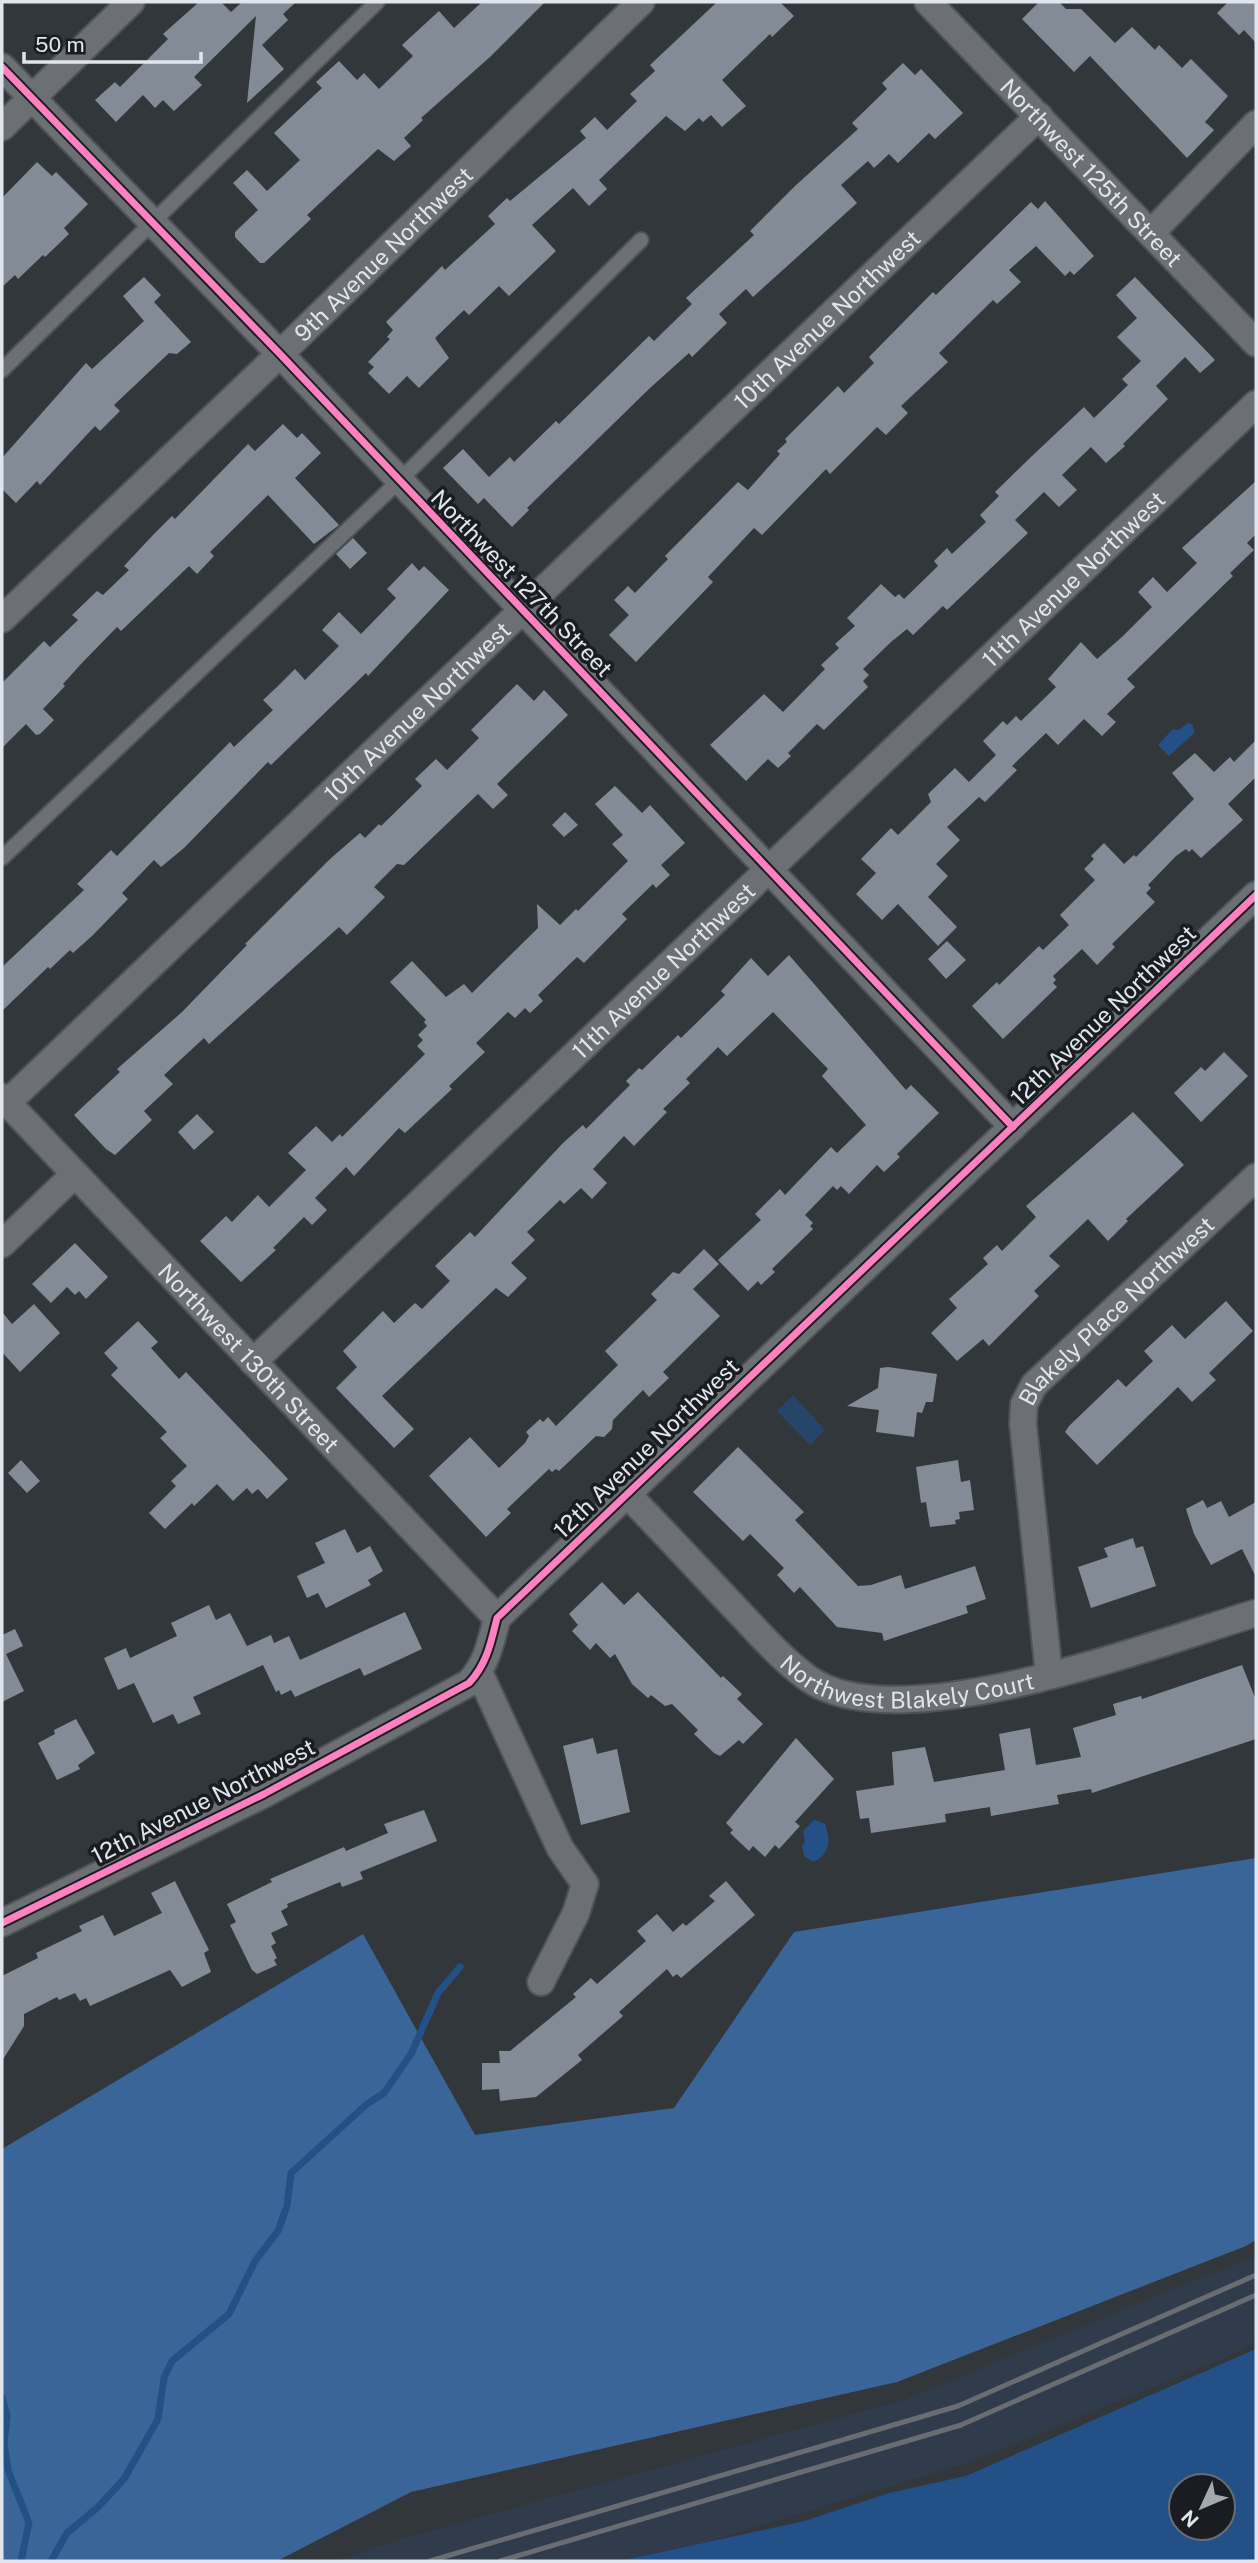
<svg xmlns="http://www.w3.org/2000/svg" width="1258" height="2563" font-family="'Public Sans',sans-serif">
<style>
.built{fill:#303c4b}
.green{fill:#274568}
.forest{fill:#396599}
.water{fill:#235187;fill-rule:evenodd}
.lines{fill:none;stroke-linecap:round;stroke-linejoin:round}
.stream{stroke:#235187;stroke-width:7}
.building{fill:#838c96}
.service-casing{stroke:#4e5357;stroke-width:18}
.minor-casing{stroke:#4e5357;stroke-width:30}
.service{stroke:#6c7074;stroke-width:14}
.minor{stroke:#6c7074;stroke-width:26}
.rail{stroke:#696d72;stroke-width:5}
.cycleway-casing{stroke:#191d22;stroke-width:11}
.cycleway{stroke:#ff80c0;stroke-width:7}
.labels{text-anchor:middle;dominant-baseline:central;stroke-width:7;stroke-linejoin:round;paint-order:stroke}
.street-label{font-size:23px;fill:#e1e6ee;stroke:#191d22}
</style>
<rect width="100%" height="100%" fill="#32373c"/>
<polygon class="built" points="1256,2255 1256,2342 1220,2360 967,2463 643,2561 337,2561 398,2540 904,2400"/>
<polygon class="green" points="793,1395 825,1430 810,1445 777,1411"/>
<polygon class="forest" points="1256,1858 1256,2240 1246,2246 897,2382 411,2492 277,2561 2,2561 2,2149 363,1934 475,2135 674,2108 794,1932"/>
<g class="water">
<polygon points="1188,723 1193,725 1194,733 1169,756 1158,745 1173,729 1179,730"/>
<path d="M814,1820L825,1824C831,1840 830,1855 813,1862L804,1856L802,1846L805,1841L803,1831Z"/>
<path d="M1256,2349V2561H621L804,2521L889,2493L966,2476ZM1181,2486H1223V2528H1181Z"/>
</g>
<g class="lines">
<g class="stream">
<polyline points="2,2397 7,2416 4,2442 8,2470 29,2523 21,2561"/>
<polyline points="51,2561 67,2533 98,2507 124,2479 158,2419 164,2378 172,2361 229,2314 255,2261 278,2231 287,2206 291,2173 367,2104 384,2093 411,2054 438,1993 460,1967"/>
</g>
</g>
<g class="building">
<polygon points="199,2 221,2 231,12 242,2 296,2 283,14 288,20 262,45 284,69 247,103 256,16 194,77 202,85 174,111 163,100 155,108 143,95 116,122 95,100 115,82 120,87 168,39 163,34"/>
<polygon points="482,2 545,2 490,57 421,118 423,120 404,138 411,146 394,161 378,149 307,215 311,219 264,263 260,263 235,237 235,232 258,210 233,183 247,170 267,191 300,160 274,133 322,88 316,82 339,61 357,80 364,73 379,89 413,56 402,45 439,11 454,28"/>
<polygon points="717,2 780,2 794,16 772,37 770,34 722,80 746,106 722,127 711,115 703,122 699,118 685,131 666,116 599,180 607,189 589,206 573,188 532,225 556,251 509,296 499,286 469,315 464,310 435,338 449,358 419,388 407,376 389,394 368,373 374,367 368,362 390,339 387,337 393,330 386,322 442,266 445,270 495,224 488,216 507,198 510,201 586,138 580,131 595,117 607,130 637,101 630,94 655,71 650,65"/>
<polygon points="1039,2 1059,2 1066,9 1081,9 1115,43 1132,27 1155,50 1159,45 1182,68 1191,59 1228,96 1205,122 1214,130 1187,158 1090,56 1074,72 1022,19"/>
<polygon points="1228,2 1256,2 1256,43 1244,30 1239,35 1217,13"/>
<polygon points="903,63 915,75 921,69 963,113 935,139 929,133 898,163 889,154 874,168 868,161 841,185 857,203 753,297 746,289 719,314 727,323 692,357 689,353 650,388 527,508 529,510 512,527 484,498 478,504 443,468 463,449 489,477 510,457 514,462 556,421 559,424 649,336 654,341 692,304 686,298 754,235 750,231 795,186 858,129 852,123 887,89 882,83"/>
<polygon points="37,162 52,176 56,172 88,204 64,228 69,234 45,257 43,255 18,279 15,275 2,287 2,198"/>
<polygon points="1045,201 1094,256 1074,275 1070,271 1065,276 1036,246 1009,270 1021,282 997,304 993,300 939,353 948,362 901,406 908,413 886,435 877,427 830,474 826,469 762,535 754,528 708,577 713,582 636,662 609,635 629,615 614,600 628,586 635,593 668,559 665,556 738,482 748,490 780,454 777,451 787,442 785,439 838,386 844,393 874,363 869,357 933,292 936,295 1031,202 1038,209"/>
<polygon points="144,277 161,295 154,302 191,342 177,354 169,353 114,405 120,411 100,431 95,426 40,485 37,481 16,503 2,489 2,458 86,363 92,369 144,321 123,296"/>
<polygon points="1135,277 1215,360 1200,373 1185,357 1156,386 1168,399 1123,444 1125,446 1106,463 1091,447 1062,475 1077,490 1059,507 1044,492 1015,520 1028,533 947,610 943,606 913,635 907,629 891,642 863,669 869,675 863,681 868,687 824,730 817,724 788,753 791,756 778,768 768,759 746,781 710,745 764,694 783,712 825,669 821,665 839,648 835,644 855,626 847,618 881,584 895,597 899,594 904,599 938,566 934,561 947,548 952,554 986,522 980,515 999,496 995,492 1032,456 1084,407 1094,418 1128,385 1122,379 1141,361 1117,337 1137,318 1116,295"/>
<polygon points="283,424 297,438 302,433 321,453 295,478 339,525 314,544 268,495 210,552 214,556 197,574 189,566 121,631 117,627 81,664 63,684 65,686 43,709 54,720 40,734 36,735 26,724 2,748 2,683 44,641 50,647 78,620 72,615 97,591 103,595 129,570 124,566 153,535 172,516 175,519 248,444 255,451"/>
<polygon points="1256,481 1256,534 1247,543 1254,550 1230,573 1233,576 1127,679 1135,687 1107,714 1116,722 1102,736 1084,719 1058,745 1046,733 1012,766 1017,770 985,802 979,797 947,827 960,840 936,864 948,876 928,897 957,927 938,946 898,904 882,920 856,894 876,873 861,859 891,828 898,835 931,802 928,794 955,768 969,782 996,755 983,741 1003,721 1007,725 1016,716 1021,721 1056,687 1048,679 1081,642 1097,659 1123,636 1152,607 1138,592 1153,577 1167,592 1197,563 1182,548"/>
<polygon points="353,538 367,553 350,569 336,554"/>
<polygon points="412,563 419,571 424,566 449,590 368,676 366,673 271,765 268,762 184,848 161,867 154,860 122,893 128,899 93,935 73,953 70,950 50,969 48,967 2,1011 2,967 84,890 77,884 111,850 117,856 230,742 234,747 273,710 263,700 278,686 295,669 305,680 339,646 322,630 339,612 361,634 396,598 387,589"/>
<polygon points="517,684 534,701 544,690 568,715 497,784 508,795 493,809 478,794 404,865 397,864 374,887 385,897 347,935 339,927 209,1044 204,1038 164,1075 173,1084 144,1111 152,1120 115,1155 106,1149 74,1115 120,1072 117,1069 182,1012 247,945 245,944 330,859 360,833 365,838 379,824 381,826 422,786 415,779 436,759 447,770 479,738 471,730"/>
<polygon points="1256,740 1256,777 1228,804 1243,820 1201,858 1192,849 1189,852 1186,849 1176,856 1148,885 1151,888 1146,893 1155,902 1112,944 1115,947 1097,965 1082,949 1053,976 1056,980 1053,983 1057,987 1003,1039 972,1006 997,982 999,985 1039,946 1043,950 1069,925 1060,915 1095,880 1084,869 1094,859 1091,856 1104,843 1124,864 1134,855 1136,857 1194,799 1172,773 1195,753 1214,772 1230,757 1234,762"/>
<polygon points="615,786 642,813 650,805 685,843 661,865 670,875 656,888 653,884 622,914 627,919 584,963 577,957 538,995 543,1001 530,1013 525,1008 515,1018 508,1012 476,1043 485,1052 449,1086 452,1089 405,1133 399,1128 354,1176 346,1167 315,1198 327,1210 312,1225 304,1217 273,1248 276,1250 241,1282 200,1241 226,1216 232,1222 258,1195 269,1207 306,1170 288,1153 316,1126 332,1142 340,1134 342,1137 425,1054 417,1046 423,1040 418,1035 427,1026 424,1022 426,1020 390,982 412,961 446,997 464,984 472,993 538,928 537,904 560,925 576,909 578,911 628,861 612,844 623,835 595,804"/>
<polygon points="565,812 578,825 564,837 552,825"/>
<polygon points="947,941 966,960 946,979 928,959"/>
<polygon points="789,955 906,1090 911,1085 939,1113 897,1154 900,1157 884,1172 877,1165 849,1194 841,1186 837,1190 833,1186 805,1215 813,1223 810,1226 813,1229 772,1269 775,1272 761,1285 758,1281 748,1291 718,1260 761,1220 755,1214 780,1189 785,1195 831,1147 837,1153 866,1125 822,1076 828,1069 773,1012 727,1056 718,1047 686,1079 690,1083 663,1109 667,1112 634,1146 624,1136 593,1169 607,1183 592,1199 581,1188 564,1204 560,1200 527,1232 535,1240 511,1263 527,1278 508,1297 496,1288 382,1396 414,1429 394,1448 336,1388 357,1367 343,1351 383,1311 394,1323 415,1303 422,1309 450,1281 435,1266 470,1232 475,1237 563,1143 583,1125 586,1129 630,1085 626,1081 639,1068 642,1070 678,1035 681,1038 725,995 721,991 751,958 768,976"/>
<polygon points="1224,1052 1248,1076 1201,1122 1174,1093 1201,1067 1205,1071"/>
<polygon points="1133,1112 1184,1165 1126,1219 1128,1221 1108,1241 1088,1219 1049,1256 1060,1266 1034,1291 1039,1296 989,1346 983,1339 957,1361 931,1333 957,1308 949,1299 988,1264 983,1258 997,1245 1002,1251 1036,1217 1026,1206"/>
<polygon points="197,1114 214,1132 194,1150 178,1132"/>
<polygon points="75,1243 108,1277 86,1299 79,1291 75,1295 67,1287 51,1303 32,1284"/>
<polygon points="704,1249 719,1264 693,1289 720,1316 663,1372 669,1378 649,1397 643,1390 613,1420 612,1429 604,1437 596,1436 559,1471 556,1469 552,1472 549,1469 507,1509 511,1513 486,1537 429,1476 470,1437 499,1468 525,1443 529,1436 526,1432 540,1419 543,1422 548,1417 556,1426 618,1365 605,1351 657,1300 651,1294 673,1272 679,1274"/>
<polygon points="1226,1301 1253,1331 1209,1373 1216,1380 1192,1402 1178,1387 1097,1465 1065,1432 1069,1426 1118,1379 1126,1387 1153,1361 1144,1351 1172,1325 1185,1339"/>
<polygon points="34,1304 60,1333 20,1372 2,1352 2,1312 12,1324"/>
<polygon points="138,1321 158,1342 151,1348 179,1379 186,1372 288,1479 267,1499 258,1489 252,1494 247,1488 233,1501 217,1484 194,1506 192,1503 165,1529 149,1513 176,1486 171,1481 187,1466 160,1438 167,1432 111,1375 118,1368 104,1353"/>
<polygon points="888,1367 937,1374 933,1402 926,1402 922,1413 917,1412 914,1437 876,1432 879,1410 847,1406 878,1388 880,1368"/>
<polygon points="738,1447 804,1512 795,1520 858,1586 871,1585 901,1575 905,1589 975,1566 986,1599 966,1606 968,1613 884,1641 882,1633 837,1627 800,1587 794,1593 777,1575 784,1568 750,1534 743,1541 693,1492"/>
<polygon points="21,1460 40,1481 27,1493 8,1473"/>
<polygon points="958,1460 961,1482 970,1480 974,1510 959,1512 960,1519 955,1520 956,1524 930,1527 926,1502 921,1503 916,1467"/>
<polygon points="1203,1500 1207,1508 1221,1501 1229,1517 1256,1502 1256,1577 1242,1549 1211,1565 1194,1534 1186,1509"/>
<polygon points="345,1529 357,1553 370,1546 383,1571 368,1580 371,1585 326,1608 318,1593 307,1598 297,1576 325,1563 315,1543"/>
<polygon points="1133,1538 1136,1548 1143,1546 1156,1586 1091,1608 1078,1567 1108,1557 1104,1548"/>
<polygon points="602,1582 624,1605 638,1592 721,1678 723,1676 742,1694 737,1699 763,1724 743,1744 739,1740 720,1756 714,1753 694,1734 698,1730 672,1704 665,1706 651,1695 648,1698 632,1684 615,1654 610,1658 596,1643 590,1650 572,1631 578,1625 569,1614"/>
<polygon points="209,1605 216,1620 230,1613 247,1646 271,1635 274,1643 289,1636 300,1660 405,1612 422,1649 364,1676 360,1668 295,1697 291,1690 281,1695 279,1690 276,1692 263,1665 193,1697 201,1714 178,1724 173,1714 153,1723 134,1683 118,1690 104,1658 126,1648 130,1658 177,1636 171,1623"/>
<polygon points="15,1629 23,1646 6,1654 24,1691 2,1702 2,1635"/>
<polygon points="1242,1665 1256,1700 1256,1739 1092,1793 1091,1789 1057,1795 1059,1804 991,1816 990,1807 945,1814 946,1822 871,1833 869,1818 860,1819 856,1791 894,1785 892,1752 925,1747 934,1782 1005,1770 999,1734 1030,1728 1036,1765 1081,1757 1073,1728 1116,1715 1113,1704 1141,1696 1142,1699"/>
<polygon points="76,1719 95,1753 78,1765 80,1769 57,1780 38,1743 55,1734 54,1730"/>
<polygon points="593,1738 597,1754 617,1749 630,1812 581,1825 563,1746"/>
<polygon points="796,1738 834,1779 795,1822 800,1826 779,1849 775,1845 765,1857 753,1846 749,1851 730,1833 733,1830 726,1823"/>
<polygon points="424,1810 437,1841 360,1872 363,1879 342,1887 340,1882 287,1904 288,1907 281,1911 288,1925 271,1933 276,1943 271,1946 277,1958 274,1960 277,1965 257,1974 252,1970 230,1925 236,1922 227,1904 272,1882 270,1879 344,1847 346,1851 388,1833 384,1824"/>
<polygon points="175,1881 209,1950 204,1953 211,1972 182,1987 170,1970 90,2006 86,1998 80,2001 75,1993 59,2000 57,1997 24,2014 24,2026 2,2061 2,1976 38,1958 36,1953 82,1931 79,1926 103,1915 114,1936 162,1913 151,1893"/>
<polygon points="726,1881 755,1915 681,1978 677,1974 673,1977 667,1969 619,2012 623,2016 578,2055 582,2060 536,2097 500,2101 499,2089 482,2090 482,2063 500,2063 499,2051 510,2051 576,1997 573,1994 591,1978 597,1984 646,1941 637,1931 657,1914 673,1932 683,1923 686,1926 715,1901 709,1896"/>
</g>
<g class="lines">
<g class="service-casing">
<g id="service">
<polyline points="2,370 377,2"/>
<polyline points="2,858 398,482 641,240"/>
</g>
</g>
<g class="minor-casing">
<g id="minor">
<path id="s1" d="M928,2L1256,343"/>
<polyline points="2,67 280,354 1013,1127"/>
<polyline points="2,127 131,2"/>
<polyline points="1151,233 1256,124"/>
<path id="s2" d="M2,619L280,354L641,2"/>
<path id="s3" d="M2,1097L497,1618"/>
<path id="s4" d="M7,1103L1039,116"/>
<polyline points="2,1244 75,1174"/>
<path id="s5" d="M253,1362L1256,404"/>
<path id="s6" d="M626,1493C663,1531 699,1570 736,1609C759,1633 781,1659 809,1679C899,1742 1156,1643 1256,1613"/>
<polyline points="479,1672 560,1848 585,1884 576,1913 541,1982"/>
<path id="s7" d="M1049,1675L1023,1424L1024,1404L1034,1385L1256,1177"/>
<path d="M2,1923L264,1794L469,1683C487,1664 491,1642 497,1618L1256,895"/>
</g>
</g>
<use href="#service" class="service"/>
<use href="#minor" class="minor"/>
<g class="rail">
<polyline points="430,2561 958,2406 1256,2275"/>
<polyline points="500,2561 961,2425 1256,2295"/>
</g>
<g class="cycleway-casing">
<g id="cycleway">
<polyline points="2,67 280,354 1013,1127"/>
<path d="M2,1923L264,1794L469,1683C487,1664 491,1642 497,1618L1256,895"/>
</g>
</g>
<use href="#cycleway" class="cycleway"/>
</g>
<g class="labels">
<g class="street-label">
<text stroke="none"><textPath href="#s1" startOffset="236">Northwest 125th Street</textPath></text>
<text stroke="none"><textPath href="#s2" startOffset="528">9th Avenue Northwest</textPath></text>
<text stroke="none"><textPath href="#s4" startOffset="1134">10th Avenue Northwest</textPath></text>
<text stroke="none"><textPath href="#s5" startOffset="1134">11th Avenue Northwest</textPath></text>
<text transform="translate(522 583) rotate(46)">Northwest 127th Street</text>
<text stroke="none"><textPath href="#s4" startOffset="567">10th Avenue Northwest</textPath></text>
<text stroke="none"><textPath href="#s5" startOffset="567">11th Avenue Northwest</textPath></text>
<text transform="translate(1103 1015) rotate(-44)">12th Avenue Northwest</text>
<text stroke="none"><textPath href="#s7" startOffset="404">Blakely Place Northwest</textPath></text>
<text stroke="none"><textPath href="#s3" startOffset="359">Northwest 130th Street</textPath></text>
<text transform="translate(646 1448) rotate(-44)">12th Avenue Northwest</text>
<text stroke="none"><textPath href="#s6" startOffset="360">Northwest Blakely Court</textPath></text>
<text transform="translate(203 1801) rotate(-27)">12th Avenue Northwest</text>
</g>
</g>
<rect width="1258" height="2563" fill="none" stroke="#e1e6ee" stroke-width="7"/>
<g transform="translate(1202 2507) rotate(226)"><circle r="33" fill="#191d22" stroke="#696d74" stroke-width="2"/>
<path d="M0-5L12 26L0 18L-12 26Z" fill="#a4a9b0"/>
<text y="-10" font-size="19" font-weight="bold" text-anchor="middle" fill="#e1e6ee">N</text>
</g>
<path d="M24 52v10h177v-10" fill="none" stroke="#e1e6ee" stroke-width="3.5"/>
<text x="35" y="52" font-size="21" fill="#e1e6ee" stroke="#191d22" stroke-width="5" paint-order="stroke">50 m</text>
</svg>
